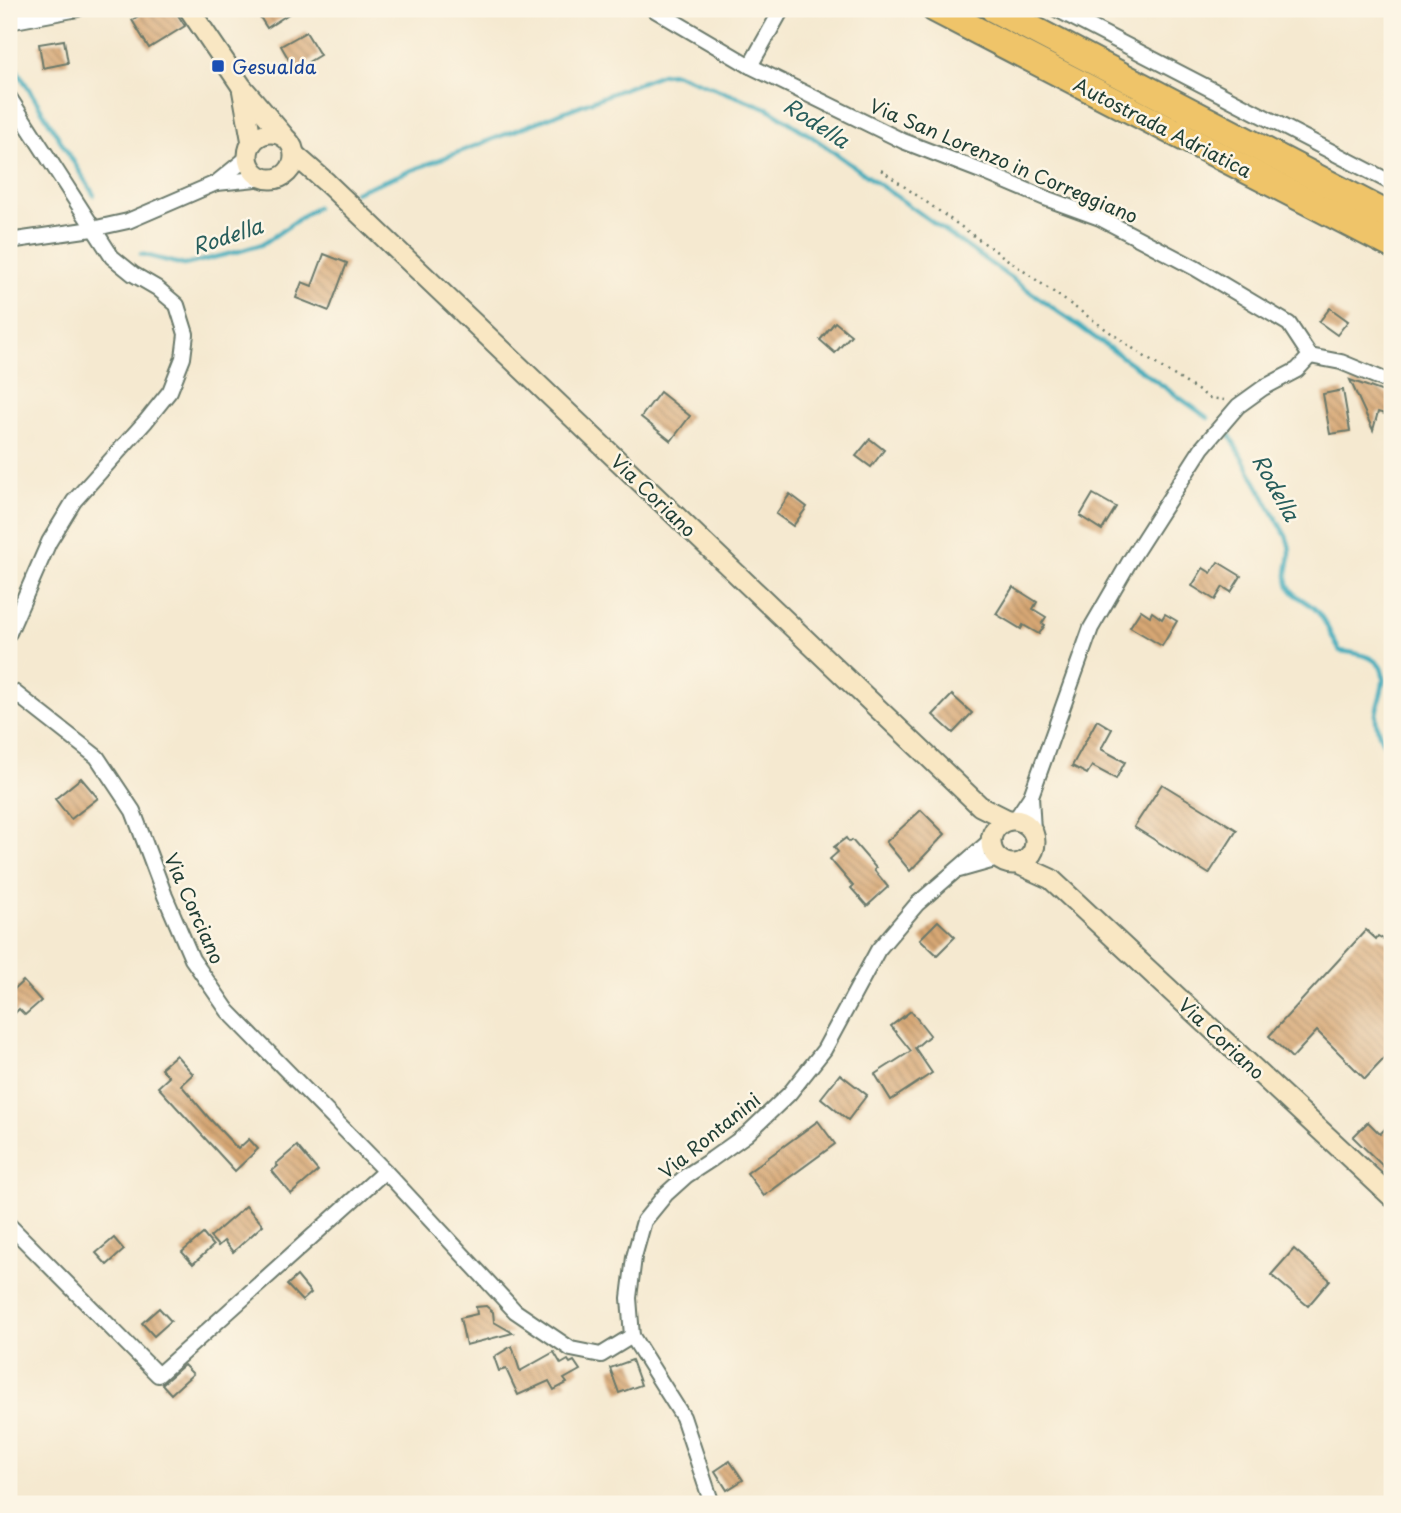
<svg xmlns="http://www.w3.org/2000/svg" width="1401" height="1513" font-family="'Playpen Sans',sans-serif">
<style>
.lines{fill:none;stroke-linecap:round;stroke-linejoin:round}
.stream{stroke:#3dabbb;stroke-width:4.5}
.building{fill:url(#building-back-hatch)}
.minor-casing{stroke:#6a796b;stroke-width:18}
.secondary-casing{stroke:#6a796b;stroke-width:23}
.motorway-casing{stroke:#6a796b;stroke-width:30}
.path{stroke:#6a796b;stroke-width:2.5;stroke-dasharray:2 5;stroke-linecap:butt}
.minor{stroke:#fff;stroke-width:14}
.secondary{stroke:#f9e7c3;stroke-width:19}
.motorway{stroke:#efc469;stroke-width:26}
.transit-dot{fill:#1a4fb4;stroke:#fcf5e5;stroke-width:2.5}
.labels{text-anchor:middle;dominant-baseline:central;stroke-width:5;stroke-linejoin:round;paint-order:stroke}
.transit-label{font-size:19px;fill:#164399;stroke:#fcf5e5;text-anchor:start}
.street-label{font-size:19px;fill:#1f3d34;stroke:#fcf5e5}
.water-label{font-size:21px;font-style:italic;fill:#285e5c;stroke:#fcf5e5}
</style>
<defs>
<pattern id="building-back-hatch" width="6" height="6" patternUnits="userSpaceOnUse" patternTransform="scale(1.75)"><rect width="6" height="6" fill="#d7a774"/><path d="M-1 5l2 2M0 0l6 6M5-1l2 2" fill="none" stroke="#ae8960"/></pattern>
</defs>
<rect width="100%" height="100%" fill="#fcf5e5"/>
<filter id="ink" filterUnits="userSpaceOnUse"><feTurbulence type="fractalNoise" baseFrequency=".0143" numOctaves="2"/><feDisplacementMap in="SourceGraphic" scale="14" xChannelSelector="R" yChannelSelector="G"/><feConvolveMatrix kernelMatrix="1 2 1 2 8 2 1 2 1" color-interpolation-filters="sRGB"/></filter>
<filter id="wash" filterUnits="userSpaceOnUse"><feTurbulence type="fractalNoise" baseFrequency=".00686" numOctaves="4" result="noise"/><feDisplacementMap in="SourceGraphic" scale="28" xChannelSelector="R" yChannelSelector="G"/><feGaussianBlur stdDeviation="1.57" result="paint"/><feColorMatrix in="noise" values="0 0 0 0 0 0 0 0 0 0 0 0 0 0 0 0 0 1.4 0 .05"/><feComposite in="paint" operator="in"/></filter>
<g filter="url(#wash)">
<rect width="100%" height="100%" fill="#f5e9d0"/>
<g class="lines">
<g class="stream">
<polyline points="9,57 94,195"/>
<polyline points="355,192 662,74 674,73 767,108 811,136 1208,418"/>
<polyline points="141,254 184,265 240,251 263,244 316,207"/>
<path d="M1229,434L1286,536C1288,541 1290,547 1290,552C1290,563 1284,575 1289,586C1294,597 1305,600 1314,608C1326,619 1331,637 1340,651C1359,653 1387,657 1383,683C1382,694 1377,704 1376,715C1375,729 1384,746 1392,756"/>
</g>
</g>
<g id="blocks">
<g class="building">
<polygon points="136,9 174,9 185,26 149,48 132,20 140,15"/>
<polygon points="255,9 296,9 267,28"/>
<polygon points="306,32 320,55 295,70 281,46"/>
<polygon points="64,40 68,63 43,68 39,44"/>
<polygon points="324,254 347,263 329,311 296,298 302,282 312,286"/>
<polygon points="1330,308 1348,321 1337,335 1319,322"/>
<polygon points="835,322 851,335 835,353 820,340"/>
<polygon points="1350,380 1392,395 1392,416 1378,412 1373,430"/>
<polygon points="1343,390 1350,431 1330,434 1323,394"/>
<polygon points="660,392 690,416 671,441 641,417"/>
<polygon points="870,439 884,450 871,467 856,456"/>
<polygon points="790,494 807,507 793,526 776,514"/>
<polygon points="1093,494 1116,507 1102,530 1080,516"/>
<polygon points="1218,562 1241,576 1231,592 1223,587 1215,600 1192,586 1203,568 1211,573"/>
<polygon points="1013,587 1037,602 1033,609 1046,617 1042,623 1045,625 1039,634 1023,625 1021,629 996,614"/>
<polygon points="1141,610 1150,616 1152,612 1162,619 1165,614 1177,621 1162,646 1130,627"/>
<polygon points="952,695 972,713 953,733 933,715"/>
<polygon points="1097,720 1112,729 1101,749 1125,762 1116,779 1092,766 1087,774 1072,766"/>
<polygon points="81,778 98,798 71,819 55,799"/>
<polygon points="1162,784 1237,830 1209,874 1134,827"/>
<polygon points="921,810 945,834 910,871 886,842"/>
<polygon points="846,838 849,842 852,840 876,868 874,870 888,887 867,906 851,888 853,886 830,859 838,852 834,847"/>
<polygon points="938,921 955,937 937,955 920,939"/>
<polygon points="1366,930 1376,939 1378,936 1392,944 1392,1050 1365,1079 1317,1031 1292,1058 1269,1036"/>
<polygon points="23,981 41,1001 25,1015 19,1009 9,1019 9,994"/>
<polygon points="911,1011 930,1035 915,1048 932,1073 891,1100 875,1074 911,1051 891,1026"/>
<polygon points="176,1055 193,1074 181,1085 209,1118 238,1149 249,1139 258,1149 235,1171 158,1087 169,1077 161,1068"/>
<polygon points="840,1074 867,1095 848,1120 821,1098"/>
<polygon points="818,1121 835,1144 764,1196 747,1173"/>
<polygon points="1368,1122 1380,1134 1392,1122 1392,1164 1387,1170 1353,1137"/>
<polygon points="297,1146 318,1171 291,1194 272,1171 278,1166 276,1164"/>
<polygon points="246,1206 263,1225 233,1252 224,1241 218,1246 210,1237"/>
<polygon points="203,1234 213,1246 193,1264 182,1252"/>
<polygon points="114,1238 124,1250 107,1265 96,1253"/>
<polygon points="1294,1249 1330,1280 1308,1306 1271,1275"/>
<polygon points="297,1276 311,1293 302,1301 287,1285"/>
<polygon points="486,1306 493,1312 494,1322 513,1333 466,1345 460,1318 477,1314 476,1307"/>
<polygon points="159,1308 171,1321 154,1336 142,1323"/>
<polygon points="512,1346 520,1371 554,1352 561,1364 568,1360 570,1363 574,1361 580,1370 564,1379 567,1383 554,1390 549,1381 518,1395 506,1369 499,1371 494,1357"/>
<polygon points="632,1360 641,1385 619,1393 610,1368"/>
<polygon points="184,1365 193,1374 171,1394 162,1384"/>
<polygon points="730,1461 743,1480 727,1490 715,1471"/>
</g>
</g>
</g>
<g filter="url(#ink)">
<use href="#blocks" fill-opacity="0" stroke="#6a796b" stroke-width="2"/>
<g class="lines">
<g class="minor-casing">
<g id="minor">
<polyline points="653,9 750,66 903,141 986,173 1045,198 1100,218 1195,268 1289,324 1310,356"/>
<polyline points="1056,9 1392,183"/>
<polyline points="9,22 78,9"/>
<polyline points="750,66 782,9"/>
<polyline points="9,97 112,257 133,274 157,288 177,305 186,334 183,358 170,391 146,421 74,501 49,542 9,633"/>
<polyline points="217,183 265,178"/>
<polyline points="9,241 92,229 128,221 216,183 248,157"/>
<polyline points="1310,356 1341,362 1392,383"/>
<polyline points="9,690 14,692 97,757 133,811 165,896 192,959 228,1011 385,1171 515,1311 571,1349 601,1355 632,1336"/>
<polyline points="1031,796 1033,831"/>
<polyline points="1015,820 1031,796 1091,628 1131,559 1202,448 1238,406 1263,388 1297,370 1310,356"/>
<polyline points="959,870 998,859"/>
<polyline points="9,1225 158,1375 385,1171"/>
<polyline points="712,1504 683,1417 632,1336 629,1298 634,1257 644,1221 666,1194 686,1176 712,1159 747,1134 789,1094 824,1050 878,950 917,904 991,840"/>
</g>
</g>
<g class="secondary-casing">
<g id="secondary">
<polyline points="189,9 242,87 284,136"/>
<polyline points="242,88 252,143"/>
<circle cx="271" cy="156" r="23"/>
<polyline points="295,155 327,183 980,806 1008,820"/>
<circle cx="1013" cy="842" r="22"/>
<polyline points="1018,864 1051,879 1392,1197"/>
</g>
</g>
<g class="motorway-casing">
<g id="motorway">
<polyline points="935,9 1392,245"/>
<polyline points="994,9 1392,217"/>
</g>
</g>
<polyline class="path" points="881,170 1148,359 1210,398 1224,400"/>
<use href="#minor" class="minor"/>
<use href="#secondary" class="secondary"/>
<use href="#motorway" class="motorway"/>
</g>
</g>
<rect class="transit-dot" x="211" y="59" width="14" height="14" rx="3.5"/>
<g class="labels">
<g class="transit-label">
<text x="232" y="66">Gesualda</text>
</g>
<g class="street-label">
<text transform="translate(1163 127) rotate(27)">Autostrada Adriatica</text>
<text transform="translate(1004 160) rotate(23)">Via San Lorenzo in Correggiano</text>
<text transform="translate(654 495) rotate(44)">Via Coriano</text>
<text transform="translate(195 908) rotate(66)">Via Corciano</text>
<text transform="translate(1222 1038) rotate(43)">Via Coriano</text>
<text transform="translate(709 1135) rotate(-39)">Via Rontanini</text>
</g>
<g class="water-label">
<text transform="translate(817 122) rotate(33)">Rodella</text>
<text transform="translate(227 235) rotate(-18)">Rodella</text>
<text transform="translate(1277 487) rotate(61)">Rodella</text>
</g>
</g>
<rect width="1401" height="1513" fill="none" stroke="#fcf5e5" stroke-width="35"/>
</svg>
